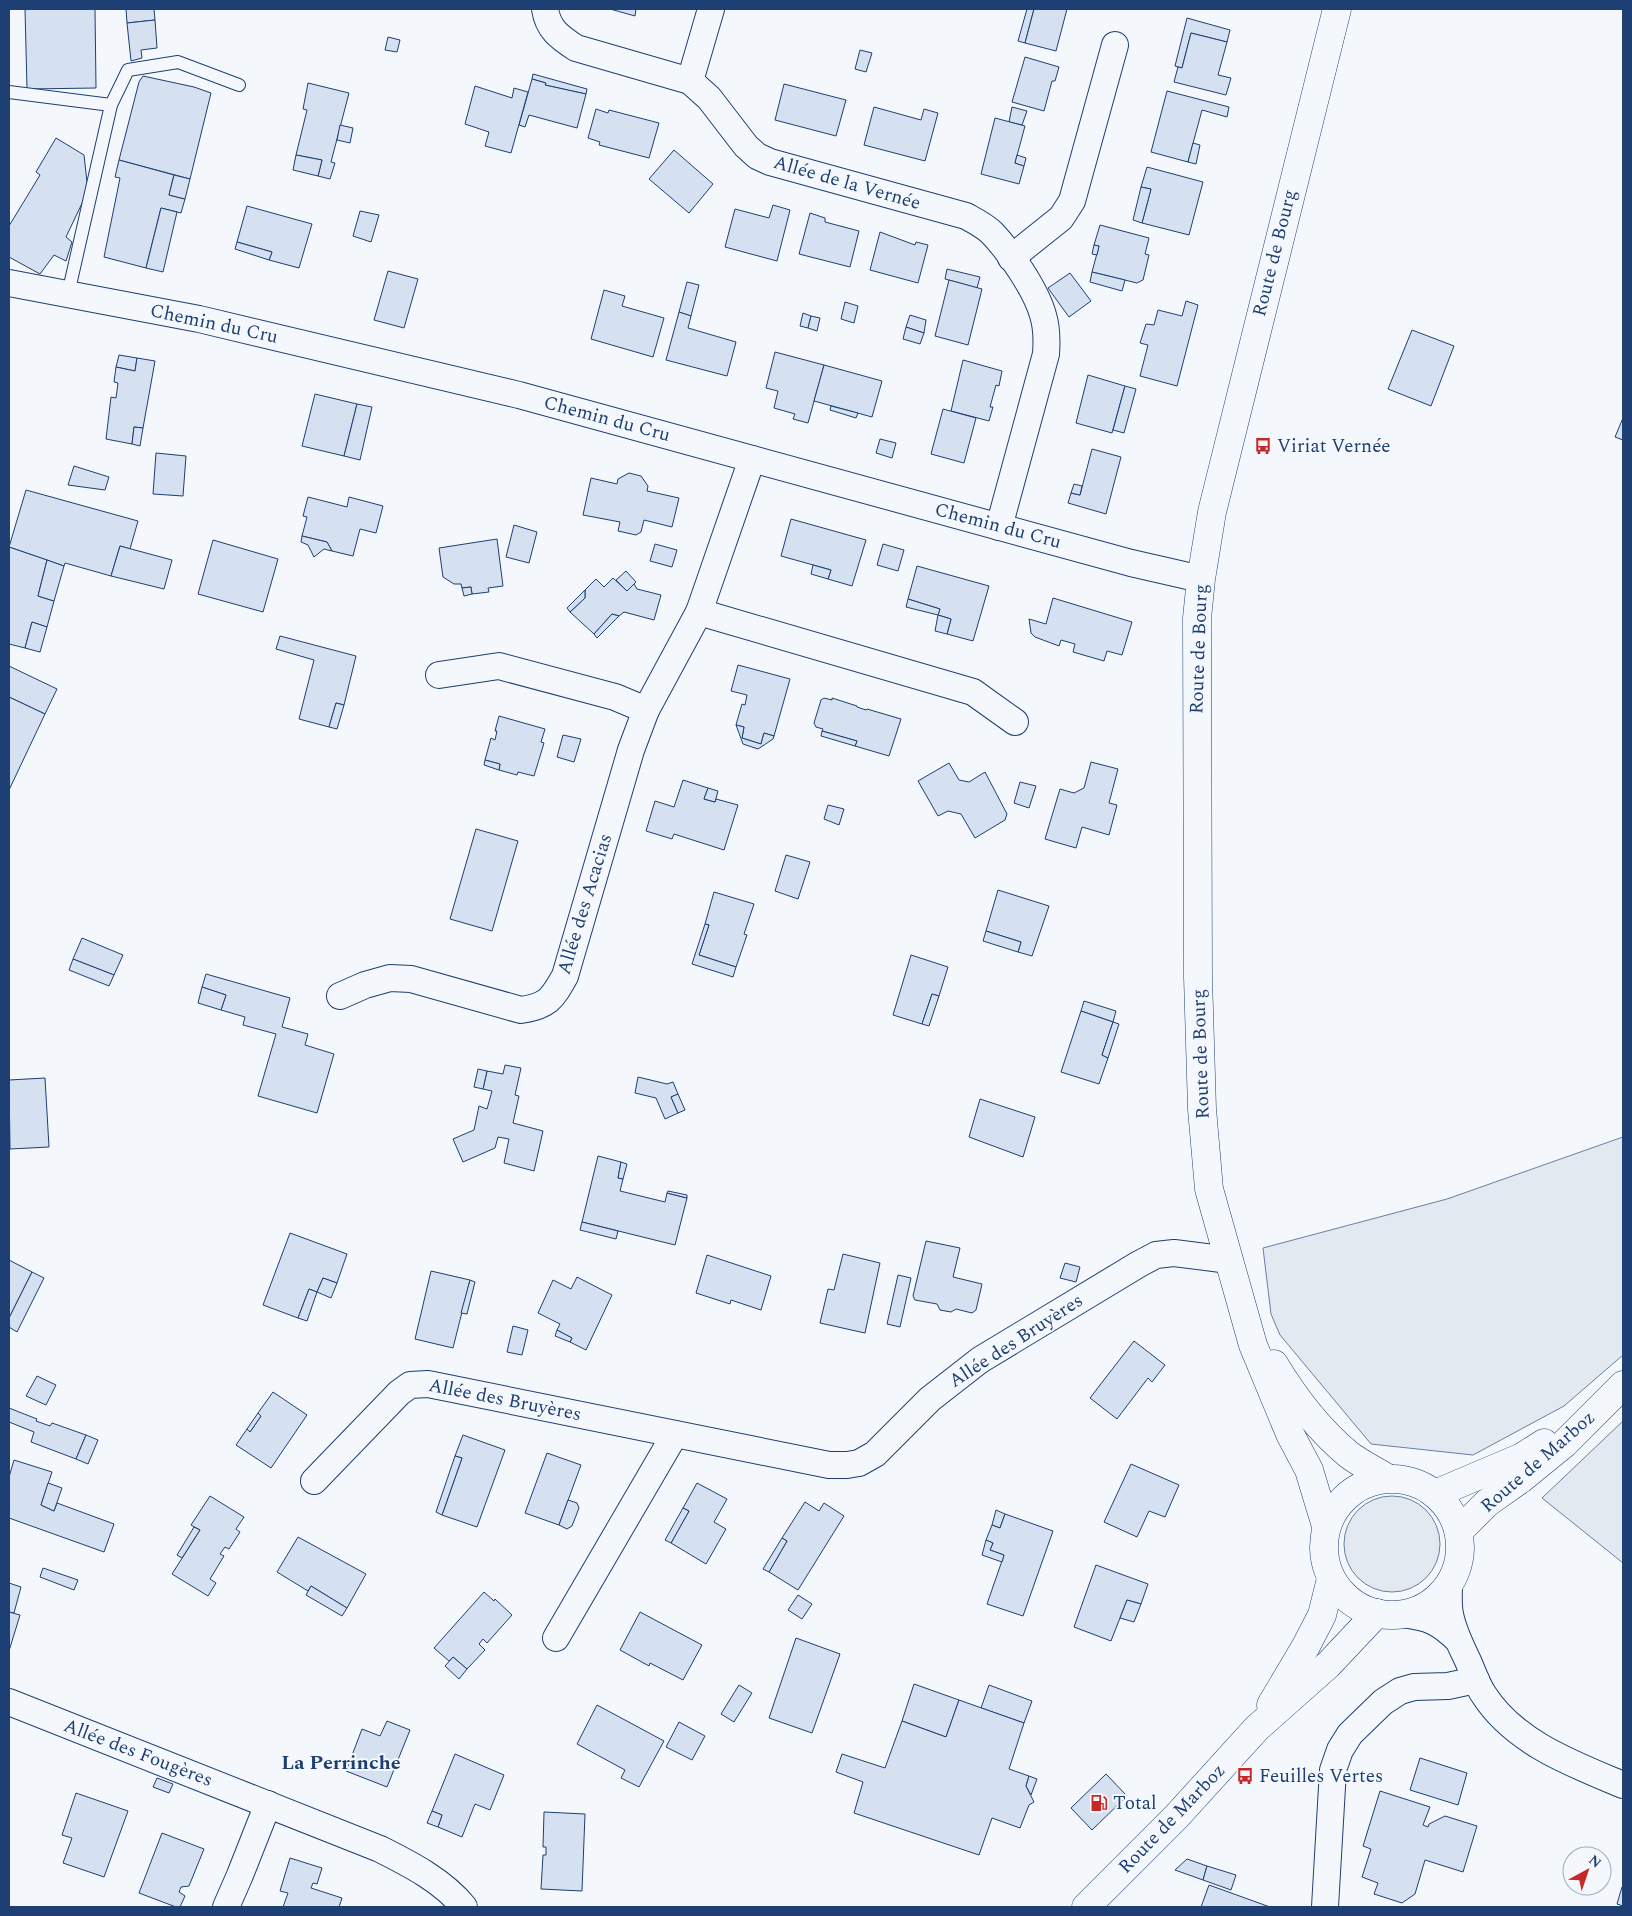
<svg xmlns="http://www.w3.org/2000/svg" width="1632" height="1916" font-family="Spectral,serif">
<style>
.green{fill:#e3e9f0;stroke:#687fa3}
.building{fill:#d5e0f0;stroke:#1d3f73}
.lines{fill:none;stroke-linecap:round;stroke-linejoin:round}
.lane-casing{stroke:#1d3f73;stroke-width:14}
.street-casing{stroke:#1d3f73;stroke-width:28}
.secondary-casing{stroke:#1d3f73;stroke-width:29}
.lane{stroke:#f4f7fb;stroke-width:12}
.street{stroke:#f4f7fb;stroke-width:26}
.secondary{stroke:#f4f7fb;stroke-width:28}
.labels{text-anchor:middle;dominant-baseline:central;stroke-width:4;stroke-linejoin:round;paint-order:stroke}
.street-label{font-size:19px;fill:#1d3f73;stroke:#f4f7fb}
.poi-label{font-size:19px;fill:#1d3f73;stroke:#f4f7fb;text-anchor:start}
.neighbourhood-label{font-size:20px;font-weight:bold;fill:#1d3f73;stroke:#f4f7fb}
</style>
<rect width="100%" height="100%" fill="#f4f7fb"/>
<g class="green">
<polygon points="1623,1137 1623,1355 1564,1406 1473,1455 1371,1444 1280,1335 1271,1314 1263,1248 1447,1199"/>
<polygon points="1623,1421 1623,1563 1542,1498"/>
<circle cx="1392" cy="1544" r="48"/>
</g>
<g class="building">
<polygon points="25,9 95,9 96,88 27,89"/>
<polygon points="126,9 154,9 155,20 127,23"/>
<polygon points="610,9 636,9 635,16"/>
<polygon points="1027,9 1034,9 1025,43 1018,41"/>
<polygon points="1034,9 1067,9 1056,51 1025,43"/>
<polygon points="1187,18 1230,30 1227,42 1191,33 1182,68 1175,66"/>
<polygon points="155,20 157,48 141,50 142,58 131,61 127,23"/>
<polygon points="1191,33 1227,42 1218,75 1231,78 1226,95 1174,82 1178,67 1182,68"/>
<polygon points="388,37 400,40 397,52 385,50"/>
<polygon points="860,50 872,53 866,72 855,69"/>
<polygon points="1025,57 1059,67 1055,81 1052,81 1044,111 1012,102"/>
<polygon points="533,74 587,89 586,94 545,85 546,83 532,79"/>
<polygon points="143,76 194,87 211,93 190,179 119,160 139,82"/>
<polygon points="532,79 546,83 545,85 586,94 577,128 529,115 525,127 519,125"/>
<polygon points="308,83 349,93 331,162 335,163 330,179 318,176 322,160 296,155 307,110 303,109"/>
<polygon points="784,84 846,100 836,136 775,120"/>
<polygon points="475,86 512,98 514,88 528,92 511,153 485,146 489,132 465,124"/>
<polygon points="1167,91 1229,107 1227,117 1202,110 1188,162 1151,152"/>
<polygon points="874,107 921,120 924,109 938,113 925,161 864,145"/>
<polygon points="1012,107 1027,111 1022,125 1009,122"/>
<polygon points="596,109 608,113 609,110 659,123 649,158 599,145 600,142 588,138"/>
<polygon points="995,118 1025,126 1015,163 1024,166 1019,184 981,174"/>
<polygon points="340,125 353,128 350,143 337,140"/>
<polygon points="56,138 84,155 87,182 85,197 66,237 72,242 66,261 54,255 40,274 9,257 9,226 40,175 36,172"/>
<polygon points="1193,143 1200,145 1196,164 1188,162"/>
<polygon points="674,150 713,184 689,213 649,179"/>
<polygon points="296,155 322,160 318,176 293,170"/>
<polygon points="1017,155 1026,158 1024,166 1015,163"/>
<polygon points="119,160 174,175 169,195 185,199 181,213 161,208 146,268 104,257 120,178 115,177"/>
<polygon points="1147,167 1203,182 1189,235 1142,223 1151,189 1141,187"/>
<polygon points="174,175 190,179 185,199 169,195"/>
<polygon points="1141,187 1151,189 1142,223 1133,220"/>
<polygon points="773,205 790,210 777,261 725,247 735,209 769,218"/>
<polygon points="247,206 312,224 299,268 269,260 272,252 237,242"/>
<polygon points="161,208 177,212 163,272 146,268"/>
<polygon points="360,211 379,215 371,242 353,236"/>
<polygon points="810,213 825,218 825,222 859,231 850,267 799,254"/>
<polygon points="1100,225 1149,238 1145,254 1149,255 1143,280 1137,283 1092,272 1099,246 1094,245"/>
<polygon points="880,232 915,245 916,242 928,245 918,283 870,270"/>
<polygon points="237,242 272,252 269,260 235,249"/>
<polygon points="1094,245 1099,246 1097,255 1092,254"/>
<polygon points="947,269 980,277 977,288 945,279"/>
<polygon points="388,271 418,279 404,328 374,320"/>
<polygon points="1092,272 1125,280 1122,291 1090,282"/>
<polygon points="1070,273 1091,301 1069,317 1048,288"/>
<polygon points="949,280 982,289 968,345 935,336"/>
<polygon points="687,282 699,285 691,316 679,312"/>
<polygon points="604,290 625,296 622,306 664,318 653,357 591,339"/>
<polygon points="1186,301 1198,305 1177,386 1140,376 1148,345 1140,343 1146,324 1154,325 1158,310 1182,316"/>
<polygon points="845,302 858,306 854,323 841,319"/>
<polygon points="679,312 691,316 688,328 736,342 727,376 666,360"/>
<polygon points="803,313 811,316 808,328 800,326"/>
<polygon points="910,315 926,320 924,333 906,327"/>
<polygon points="811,316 820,318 817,331 808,328"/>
<polygon points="906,327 924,333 920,344 903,339"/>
<polygon points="1412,330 1454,346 1431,406 1388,389"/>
<polygon points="775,352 824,365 808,423 793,419 795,414 774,408 778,391 766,388"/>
<polygon points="119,355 137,358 135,371 116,367"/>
<polygon points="137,358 155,361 143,428 134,427 132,444 106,439 111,397 116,398 118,383 114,382 116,367 135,371"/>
<polygon points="963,360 1002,371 999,386 996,385 990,407 993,407 989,421 951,411"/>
<polygon points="824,365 882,381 872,417 814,401"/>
<polygon points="1088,375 1125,386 1112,433 1076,423"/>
<polygon points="1125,386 1136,389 1124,433 1113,430"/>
<polygon points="315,394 357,404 344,456 302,446"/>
<polygon points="357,404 372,407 360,460 344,456"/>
<polygon points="831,406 858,413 856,418 830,410"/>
<polygon points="943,409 976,418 964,463 931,454"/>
<polygon points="1623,418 1623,440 1615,437"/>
<polygon points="134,427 143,428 140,446 132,444"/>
<polygon points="880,439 896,443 892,458 876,453"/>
<polygon points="1092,449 1121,457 1106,514 1068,503 1071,493 1080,495"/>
<polygon points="156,453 186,456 183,496 153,494"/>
<polygon points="74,466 109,477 105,490 68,485"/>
<polygon points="629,473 641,476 648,486 647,491 679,498 672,527 644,520 641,532 636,535 618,531 620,522 583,515 591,478 617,484 618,479"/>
<polygon points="1074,484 1082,486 1080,495 1071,493"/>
<polygon points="26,490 138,521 130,549 120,546 111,576 65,563 64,566 9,547"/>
<polygon points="308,497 347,507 349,497 383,506 376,533 360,529 353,556 332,551 327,542 302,536 307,517 303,516"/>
<polygon points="791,519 866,540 852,586 828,579 831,570 781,556"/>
<polygon points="514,525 537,532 529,563 506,557"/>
<polygon points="302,536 327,542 332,551 324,549 314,557 308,545 301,542"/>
<polygon points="497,539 503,586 488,588 489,592 472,594 471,587 462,588 461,584 454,584 443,577 439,548"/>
<polygon points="213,540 278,559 263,612 198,594"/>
<polygon points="655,544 677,550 672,567 650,561"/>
<polygon points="883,544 904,550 898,571 877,565"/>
<polygon points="120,546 172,560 164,589 111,576"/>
<polygon points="9,547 47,560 38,596 54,601 47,627 32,622 25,648 9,644"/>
<polygon points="47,560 64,566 54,601 38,596"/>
<polygon points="813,565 831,570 828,579 811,574"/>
<polygon points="917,566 989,586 973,641 947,634 951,619 938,615 940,609 908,599"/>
<polygon points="626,571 636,582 627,591 616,580"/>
<polygon points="613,578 627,591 634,584 637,589 661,595 654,620 624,612 619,616 612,614 594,634 570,612 585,598 585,590 596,579 604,587"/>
<polygon points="471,587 472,594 464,596 462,588"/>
<polygon points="585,590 585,598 570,612 567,608"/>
<polygon points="1053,598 1132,622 1122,655 1107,651 1104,661 1073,652 1075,644 1061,640 1059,646 1035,637 1031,633 1029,619 1046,624"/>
<polygon points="908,599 940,609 938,615 906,607"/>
<polygon points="612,614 619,616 597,638 594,634"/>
<polygon points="938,615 951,619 947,634 935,631"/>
<polygon points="32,622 47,627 40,652 25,648"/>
<polygon points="280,636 356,656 344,705 336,703 329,727 299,719 314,660 276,649"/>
<polygon points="738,665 790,679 774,736 764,733 761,744 742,738 744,727 736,725 742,704 745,705 747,695 731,691"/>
<polygon points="9,666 57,689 45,714 9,697"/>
<polygon points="9,697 45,714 9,790"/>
<polygon points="824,698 832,700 832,698 857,706 857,707 866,710 867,709 901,719 889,756 855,746 857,741 822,731 823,729 816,727 814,723 821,700"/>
<polygon points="336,703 344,705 337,729 329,727"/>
<polygon points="499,716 545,729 541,742 544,743 534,776 518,772 517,775 499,770 500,764 485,760 491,738 495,740 497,731 495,731"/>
<polygon points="736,725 744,727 742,738 761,744 764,733 774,736 773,739 758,749 743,744"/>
<polygon points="822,731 857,741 855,746 821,736"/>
<polygon points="563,735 581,739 574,762 557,757"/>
<polygon points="485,760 500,764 499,770 484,765"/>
<polygon points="1091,762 1118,769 1109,803 1117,805 1109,835 1082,827 1076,848 1045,839 1060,789 1074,793 1084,788"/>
<polygon points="949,763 959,780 969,782 985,772 1007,814 1005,820 975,838 961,814 948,811 938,816 918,781"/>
<polygon points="683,780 708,788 704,799 715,802 716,799 738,805 724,850 674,834 672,839 646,831 655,801 674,807"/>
<polygon points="1020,782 1036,786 1029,808 1014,803"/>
<polygon points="708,788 718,791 715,802 704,799"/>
<polygon points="828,805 844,809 839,825 824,819"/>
<polygon points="476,829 518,841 492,931 450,919"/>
<polygon points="786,855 810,862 798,899 775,891"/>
<polygon points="998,890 1049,906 1032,956 1018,952 1021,942 986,931"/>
<polygon points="714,892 754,904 744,934 747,935 736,967 699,955 709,925 705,924"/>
<polygon points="705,924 709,925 699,955 736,967 733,977 692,964"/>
<polygon points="986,931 1021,942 1018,952 983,941"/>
<polygon points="82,938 123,955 114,975 73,959"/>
<polygon points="911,955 948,967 939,996 932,994 922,1024 893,1015"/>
<polygon points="73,959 114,975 109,986 69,970"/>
<polygon points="206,974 290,998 282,1027 308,1034 305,1045 334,1054 317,1113 258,1096 276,1034 243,1025 245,1017 221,1010 226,995 202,987"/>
<polygon points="202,987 226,995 221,1010 198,1003"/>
<polygon points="932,994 939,996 929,1026 922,1024"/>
<polygon points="1084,1001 1116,1011 1113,1022 1081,1011"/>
<polygon points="1081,1011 1113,1022 1102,1055 1108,1058 1099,1084 1061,1072"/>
<polygon points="1113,1022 1119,1024 1108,1058 1102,1055"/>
<polygon points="505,1065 521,1068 515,1095 519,1096 513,1123 543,1131 534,1171 504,1163 509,1139 498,1137 495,1148 463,1162 453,1139 474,1130 479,1106 487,1109 492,1091 483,1089 487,1071 503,1074"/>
<polygon points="478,1069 487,1071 483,1089 474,1087"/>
<polygon points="638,1077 667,1084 673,1082 678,1094 671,1097 678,1113 665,1119 656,1098 635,1093"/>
<polygon points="45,1078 49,1147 10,1149 9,1080"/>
<polygon points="678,1094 685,1110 678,1113 671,1097"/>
<polygon points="980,1099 1035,1117 1023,1157 969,1137"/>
<polygon points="598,1156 621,1162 618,1178 623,1179 620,1191 665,1202 667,1193 687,1198 675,1245 582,1222"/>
<polygon points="621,1162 627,1164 623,1179 618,1178"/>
<polygon points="668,1191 687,1195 687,1198 667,1193"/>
<polygon points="582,1222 618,1231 616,1239 580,1230"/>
<polygon points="290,1233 347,1254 337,1283 323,1278 317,1292 309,1289 298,1318 263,1305"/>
<polygon points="926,1241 960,1248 953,1277 982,1284 976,1310 972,1313 956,1309 951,1312 940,1310 937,1304 915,1300 913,1296"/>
<polygon points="843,1254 880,1263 865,1333 820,1323 828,1289 834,1290"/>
<polygon points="707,1255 771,1276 761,1310 731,1300 730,1304 696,1293"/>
<polygon points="9,1260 32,1272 9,1318"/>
<polygon points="1065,1263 1080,1267 1076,1282 1060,1278"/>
<polygon points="431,1271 470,1280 453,1348 415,1339"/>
<polygon points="32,1272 44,1278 17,1332 9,1327 9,1318"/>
<polygon points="898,1275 911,1278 900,1327 887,1324"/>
<polygon points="577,1277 612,1295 586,1350 570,1342 572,1338 557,1330 560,1324 538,1313 553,1280 571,1289"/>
<polygon points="323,1278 337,1283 331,1298 317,1292"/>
<polygon points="470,1280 475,1282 467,1314 461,1313"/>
<polygon points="309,1289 317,1292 307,1321 298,1318"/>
<polygon points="513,1326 528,1330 522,1355 507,1352"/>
<polygon points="557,1330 572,1338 570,1342 555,1336"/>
<polygon points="1134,1341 1165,1365 1152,1382 1148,1378 1117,1419 1090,1398"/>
<polygon points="37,1376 56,1385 46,1405 26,1396"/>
<polygon points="273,1392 307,1415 271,1468 236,1445 247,1429 250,1432 261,1416 258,1413"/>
<polygon points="9,1408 37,1419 36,1421 50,1426 52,1423 86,1435 76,1459 31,1442 34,1432 9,1422"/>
<polygon points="258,1413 261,1416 250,1432 247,1429"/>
<polygon points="86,1435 98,1440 88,1464 76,1459"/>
<polygon points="463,1435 505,1450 477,1527 442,1515 462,1458 455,1456"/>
<polygon points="547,1453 581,1465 559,1525 525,1513"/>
<polygon points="455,1456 462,1458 442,1515 436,1512"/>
<polygon points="14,1460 52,1472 41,1505 54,1511 57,1503 114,1524 104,1552 9,1518 9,1477"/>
<polygon points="1131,1464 1179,1485 1165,1517 1149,1511 1137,1537 1104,1522"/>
<polygon points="48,1483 62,1488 54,1511 41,1505"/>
<polygon points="697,1483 727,1499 714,1522 726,1529 706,1564 671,1543 689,1511 683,1508"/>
<polygon points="210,1496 244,1517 236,1529 240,1532 229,1549 225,1547 220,1554 224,1556 210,1579 216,1583 208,1596 172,1574 200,1530 191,1525"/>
<polygon points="568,1500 577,1503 579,1508 572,1526 567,1529 559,1525"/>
<polygon points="805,1502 819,1511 824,1503 844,1516 798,1590 769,1572 787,1541 782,1538"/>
<polygon points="683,1508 689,1511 671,1543 665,1540"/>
<polygon points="996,1510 1005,1514 1000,1528 992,1525"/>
<polygon points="1005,1514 1053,1531 1023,1616 987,1604 1004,1555 990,1550 993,1543 986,1540 992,1525 1000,1528"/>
<polygon points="194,1527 200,1530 182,1558 177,1555"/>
<polygon points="298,1537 366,1574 347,1608 311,1586 308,1591 277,1572"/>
<polygon points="782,1538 787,1541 769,1572 763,1569"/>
<polygon points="986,1540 993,1543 990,1550 1004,1555 1002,1562 982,1555"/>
<polygon points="1096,1565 1148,1584 1141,1604 1127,1600 1111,1641 1074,1627"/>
<polygon points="43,1568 78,1580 74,1590 40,1577"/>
<polygon points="9,1583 21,1587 14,1613 9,1612"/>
<polygon points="311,1586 347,1608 342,1616 306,1595"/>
<polygon points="484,1592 494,1601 495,1599 512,1615 487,1643 483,1639 479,1644 485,1650 467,1669 453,1657 449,1661 434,1648"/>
<polygon points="798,1595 812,1604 802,1619 788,1610"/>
<polygon points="1127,1600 1141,1604 1134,1622 1120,1618"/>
<polygon points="9,1612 20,1615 9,1651"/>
<polygon points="640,1612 702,1645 683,1680 650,1663 649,1666 620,1650"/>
<polygon points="796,1638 840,1654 812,1733 769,1718"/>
<polygon points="453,1657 467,1669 459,1679 445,1666"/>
<polygon points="914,1684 959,1700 946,1737 902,1721"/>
<polygon points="739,1685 752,1693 734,1722 721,1714"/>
<polygon points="989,1685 1032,1701 1024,1723 981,1708"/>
<polygon points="959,1700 1024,1723 1009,1769 1029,1776 1026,1786 1034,1802 1029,1805 1020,1828 992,1818 979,1855 854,1813 863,1782 836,1772 842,1754 885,1768 902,1721 946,1737"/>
<polygon points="597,1705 664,1741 639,1787 621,1778 625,1770 577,1744"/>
<polygon points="387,1721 410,1730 387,1787 346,1771 362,1729 380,1736"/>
<polygon points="679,1722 705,1736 692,1760 666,1747"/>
<polygon points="455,1754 504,1775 490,1810 475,1804 462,1837 438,1827 442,1815 432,1811"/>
<polygon points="1420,1758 1467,1773 1458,1805 1410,1790"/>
<polygon points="1106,1774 1127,1796 1092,1830 1071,1808"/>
<polygon points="1029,1776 1037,1779 1031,1795 1026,1786"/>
<polygon points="157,1778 173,1784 169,1793 153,1787"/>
<polygon points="1380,1791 1430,1807 1423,1825 1428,1827 1429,1824 1445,1816 1477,1826 1463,1872 1425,1860 1415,1894 1402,1903 1374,1894 1378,1883 1362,1877 1371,1849 1363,1846"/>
<polygon points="76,1793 128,1811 104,1877 63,1863 72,1838 62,1835"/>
<polygon points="432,1811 442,1815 438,1827 427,1823"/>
<polygon points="544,1812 585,1814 582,1891 541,1889 543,1855 546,1855 546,1847 543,1847"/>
<polygon points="162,1833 204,1849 189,1886 181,1887 179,1892 185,1896 180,1907 176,1907 139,1893"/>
<polygon points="290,1858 322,1868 317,1884 313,1883 311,1888 342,1898 339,1907 283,1907 288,1893 280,1891"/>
<polygon points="1187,1859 1207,1866 1203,1880 1175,1870"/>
<polygon points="1207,1866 1236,1875 1231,1890 1203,1880"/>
<polygon points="1209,1885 1270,1907 1201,1907"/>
<polygon points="1622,1887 1623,1887 1623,1906 1617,1904"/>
</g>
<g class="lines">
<g class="lane-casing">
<g id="lane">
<polyline points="9,92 111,105 128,70 178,62 239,85"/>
<polyline points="68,294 111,105"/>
</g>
</g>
<g class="street-casing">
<g id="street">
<path d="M545,9C548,29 559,37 576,48L690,81L709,98L746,146L757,156L770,162L966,216C975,221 985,226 992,233C1010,252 1036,290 1043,315C1047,328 1047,341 1046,354L999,527"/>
<polyline points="690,81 711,9"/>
<polyline points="1011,258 1061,218 1072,201 1115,45"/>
<polyline points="9,283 199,319 519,395 1131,563 1201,579"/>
<polyline points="699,612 973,692 1015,722"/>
<polyline points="439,675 499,666 615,697 646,710"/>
<path d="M340,996L365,985L390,978L411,979L521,1010C548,1006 552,999 565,976L631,750L646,710L699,612L752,459"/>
<polyline points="314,1481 399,1393 410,1385 428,1384 829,1465 847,1465 859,1463 875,1454 930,1399 980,1360 1139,1264 1156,1255 1174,1253 1229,1260"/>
<path d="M1449,1584C1449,1594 1448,1605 1450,1614C1453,1631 1461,1646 1468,1661C1473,1672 1477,1685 1484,1695C1515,1743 1573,1764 1623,1785"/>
<path d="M1402,1614C1430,1618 1438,1621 1458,1640"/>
<polyline points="556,1638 675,1434"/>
<path d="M9,1702L380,1849C410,1864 443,1881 464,1907"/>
<polyline points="226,1907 240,1875 268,1804"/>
<polyline points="1325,1907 1333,1770 1340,1750 1350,1734 1383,1702 1400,1691 1414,1687 1448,1686 1476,1680"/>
</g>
</g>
<g class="secondary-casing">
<g id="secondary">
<path d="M1274,1364C1294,1397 1318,1429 1348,1454C1359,1463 1375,1470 1387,1478"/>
<circle cx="1392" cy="1547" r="68"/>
<polyline points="1435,1494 1522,1457 1544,1443"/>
<polyline points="1326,1526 1309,1470 1290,1434 1253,1345 1209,1189 1202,1109 1198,977 1197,618 1201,579 1212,512 1337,9"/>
<polyline points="1459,1531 1487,1503 1521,1479 1564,1444 1623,1385"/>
<polyline points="1271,1705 1306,1646 1322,1615 1331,1579"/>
<polyline points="1086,1907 1177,1816 1257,1728 1328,1665 1377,1613"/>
</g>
</g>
<use href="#lane" class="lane"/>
<use href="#street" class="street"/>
<use href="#secondary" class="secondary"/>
</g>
<defs>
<g id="bus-bare" transform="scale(1.35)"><path d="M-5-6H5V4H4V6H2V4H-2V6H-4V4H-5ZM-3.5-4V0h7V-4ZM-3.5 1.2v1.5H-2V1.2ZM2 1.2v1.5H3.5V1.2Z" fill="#c62828" stroke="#f4f7fb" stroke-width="2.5" paint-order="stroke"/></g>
<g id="fuel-bare" transform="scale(1.35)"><path d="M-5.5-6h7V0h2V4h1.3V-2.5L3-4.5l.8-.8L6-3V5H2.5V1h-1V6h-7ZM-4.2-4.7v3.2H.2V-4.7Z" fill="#c62828" stroke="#f4f7fb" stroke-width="2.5" paint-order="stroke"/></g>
</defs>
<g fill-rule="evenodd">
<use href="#bus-bare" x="1263" y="446"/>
<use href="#bus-bare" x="1245" y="1776"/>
<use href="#fuel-bare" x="1099" y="1803"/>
</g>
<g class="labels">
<g class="street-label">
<text transform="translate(847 183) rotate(16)">Allée de la Vernée</text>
<text transform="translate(1275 253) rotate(-76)">Route de Bourg</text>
<text transform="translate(214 324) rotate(12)">Chemin du Cru</text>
<text transform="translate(607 419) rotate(15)">Chemin du Cru</text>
<text transform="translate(998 526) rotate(15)">Chemin du Cru</text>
<text transform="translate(1199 649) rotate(-88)">Route de Bourg</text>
<text transform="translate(585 904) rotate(-73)">Allée des Acacias</text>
<text transform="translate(1201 1054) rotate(-92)">Route de Bourg</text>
<text transform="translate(1016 1341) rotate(-33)">Allée des Bruyères</text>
<text transform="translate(505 1400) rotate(11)">Allée des Bruyères</text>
<text transform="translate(1538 1462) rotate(-41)">Route de Marboz</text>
<text transform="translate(138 1753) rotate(21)">Allée des Fougères</text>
<text transform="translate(1172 1819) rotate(-46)">Route de Marboz</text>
</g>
<g class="poi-label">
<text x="1277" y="446">Viriat Vernée</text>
<text x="1259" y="1776">Feuilles Vertes</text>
<text x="1113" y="1803">Total</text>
</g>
<g class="neighbourhood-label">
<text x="341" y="1763">La Perrinche</text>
</g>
</g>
<rect width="1632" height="1916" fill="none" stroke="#1d3f73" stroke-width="20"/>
<g transform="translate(1587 1871) rotate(40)"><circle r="24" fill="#f4f7fb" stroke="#9eadc5"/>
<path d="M0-4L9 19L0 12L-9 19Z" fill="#c62828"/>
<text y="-8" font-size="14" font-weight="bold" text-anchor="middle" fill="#1d3f73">N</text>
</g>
</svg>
